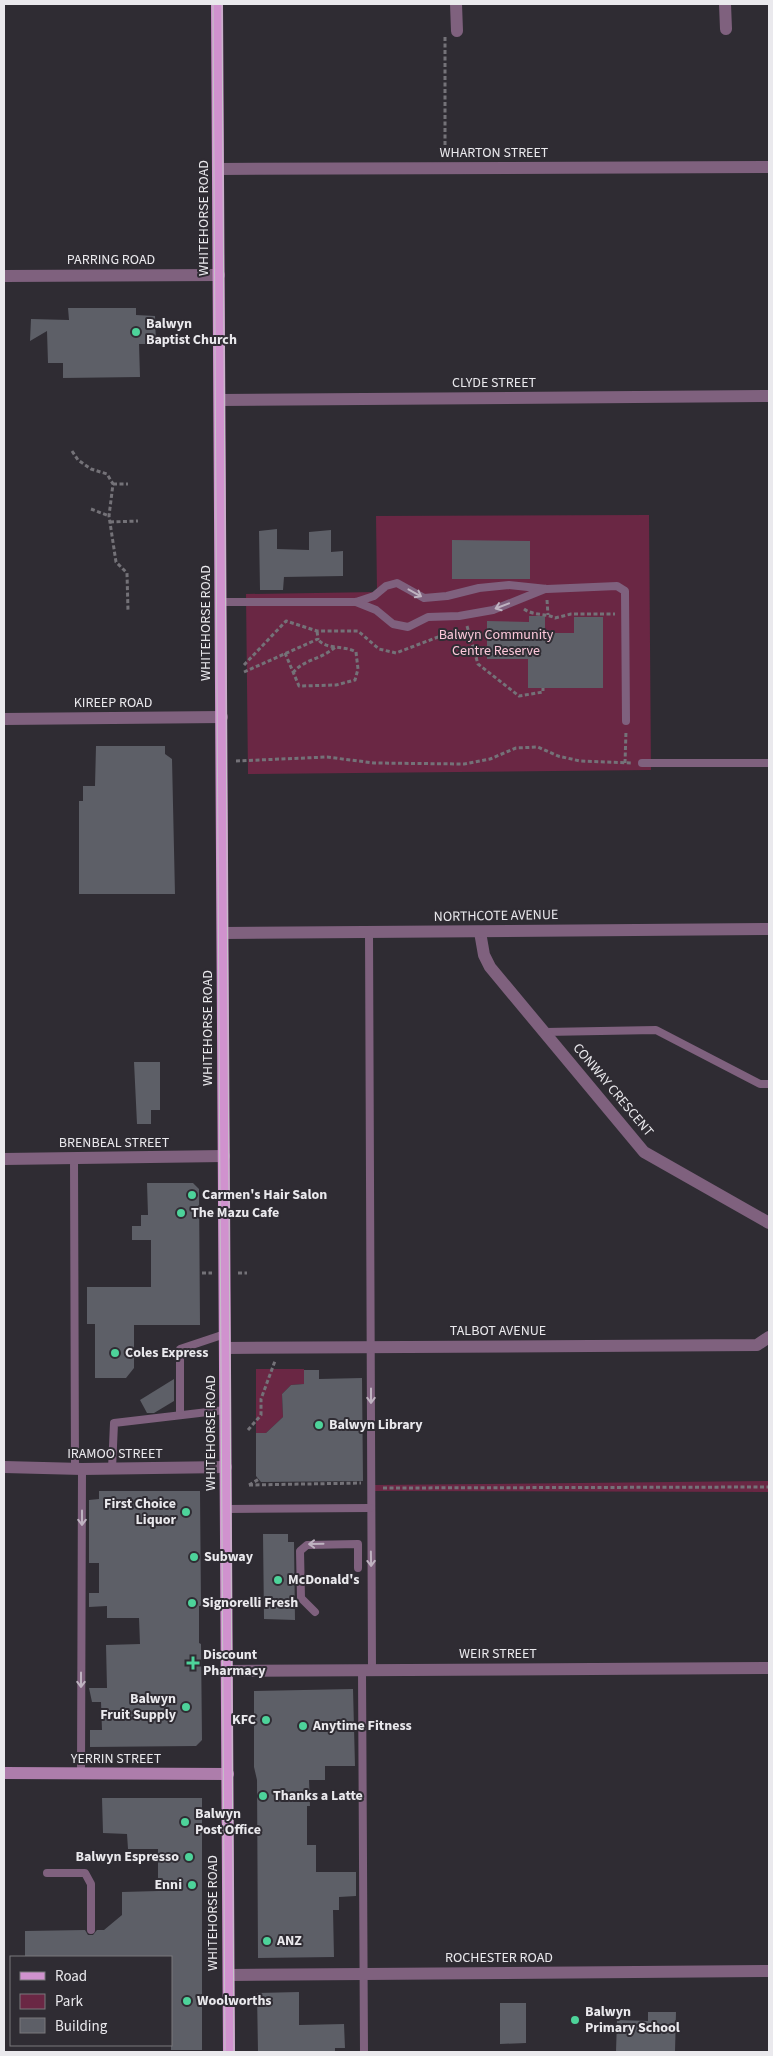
<svg xmlns="http://www.w3.org/2000/svg" width="773" height="2056" font-family="'Source Sans 3',sans-serif">
<style>
.green{fill:#6a2744}
.building{fill:#5d5f67}
.lines{fill:none;stroke-linecap:round;stroke-linejoin:round}
.path{stroke:#747278;stroke-width:3;stroke-dasharray:4 2.5;stroke-linecap:butt}
.lane{stroke:#7f617e;stroke-width:8}
.street{stroke:#7f617e;stroke-width:12}
.secondary{stroke:#ad7dab;stroke-width:12}
.primary{stroke:#d092ce;stroke-width:12}
.tram{stroke:#c5c4c8;stroke-width:1}
.oneway{stroke:#bfb3c1}
.poi-dot{fill:#4dd39a;stroke:#2f2c33;stroke-width:2}
.labels{text-anchor:middle;dominant-baseline:central;stroke-width:4;stroke-linejoin:round;paint-order:stroke}
.street-label{font-size:14px;fill:#eae9ed;stroke:#2f2c33}
.poi-label{font-size:14px;font-weight:bold;fill:#eae9ed;stroke:#2f2c33;text-anchor:start}
.park-label{font-size:14px;fill:#fdc9db;stroke:#2f2c33}
</style>
<rect width="100%" height="100%" fill="#2f2c33"/>
<g class="green">
<polygon points="649,515 651,770 248,774 246,594 377,592 376,516"/>
<polygon points="256,1369 304,1369 304,1384 291,1385 282,1394 283,1417 266,1433 256,1433"/>
<polygon points="769,1481 769,1492 375,1491 375,1485"/>
</g>
<g class="building">
<polygon points="68,308 136,308 136,315 155,316 156,344 139,344 140,377 63,378 63,363 48,363 47,331 30,341 31,319 69,320"/>
<polygon points="277,529 277,549 309,550 309,532 331,530 331,552 343,551 343,576 284,577 283,590 260,590 259,531"/>
<polygon points="452,540 530,541 530,579 452,579"/>
<polygon points="529,616 545,616 545,633 574,633 574,617 603,617 603,688 528,688 528,659 487,659 487,621 529,622"/>
<polygon points="96,746 165,746 165,754 172,759 175,894 79,894 79,801 83,801 83,786 95,786"/>
<polygon points="134,1062 160,1062 160,1110 151,1110 151,1124 137,1124"/>
<polygon points="147,1183 193,1183 199,1189 200,1325 134,1325 134,1368 126,1378 95,1378 95,1324 87,1324 87,1287 151,1287 151,1240 132,1240 132,1226 141,1226 141,1215 148,1215"/>
<polygon points="304,1370 319,1370 319,1379 362,1378 363,1481 261,1482 256,1476 256,1433 266,1433 283,1417 282,1394 291,1385 304,1384"/>
<polygon points="174,1379 174,1401 154,1413 147,1413 140,1400"/>
<polygon points="99,1491 200,1491 201,1606 199,1606 199,1643 201,1644 202,1740 196,1746 90,1747 90,1730 102,1730 101,1702 92,1702 89,1688 107,1688 106,1645 140,1644 139,1618 107,1618 107,1606 89,1607 89,1593 99,1593 99,1563 89,1563 89,1500 99,1499"/>
<polygon points="263,1534 288,1534 288,1542 294,1542 295,1620 264,1619"/>
<polygon points="353,1689 355,1766 325,1766 325,1780 309,1780 310,1806 307,1806 307,1845 316,1845 316,1872 356,1872 356,1896 339,1897 339,1910 333,1910 334,1957 258,1958 257,1780 254,1767 254,1691"/>
<polygon points="102,1798 202,1798 202,2050 171,2050 171,1957 25,1957 25,1931 85,1930 88,1935 93,1935 97,1930 104,1930 122,1915 122,1892 158,1891 158,1849 128,1849 127,1834 103,1833"/>
<polygon points="299,1992 299,2025 344,2024 345,2048 335,2048 335,2052 258,2052 257,1993"/>
<polygon points="500,2003 526,2003 526,2043 500,2044"/>
<polygon points="648,2012 676,2012 675,2052 616,2052 617,2020 648,2021"/>
</g>
<g class="lines">
<g class="path">
<polyline points="445,37 445,155"/>
<polyline points="72,451 78,460 91,469 107,474 113,484 109,516 116,562 127,573 128,611"/>
<polyline points="113,484 128,484"/>
<polyline points="91,509 109,516"/>
<polyline points="110,522 138,521"/>
<polyline points="547,600 548,615"/>
<path d="M524,609C534,616 545,613 555,618L571,614H615"/>
<polyline points="467,626 478,664 519,696 543,692 543,688"/>
<path d="M285,653L299,686L336,685L355,680L358,669L356,652C344,645 325,650 318,639"/>
<polyline points="244,665 286,621 317,631 358,631 379,649 396,653 459,629"/>
<polyline points="244,672 318,639 317,631"/>
<path d="M293,673C303,659 324,659 336,646"/>
<polyline points="236,761 327,757 374,763 464,764 490,759 516,748 538,747 558,756 580,761 631,763"/>
<polyline points="625,763 626,731"/>
<polyline points="202,1273 212,1273"/>
<polyline points="238,1273 247,1273"/>
<polyline points="248,1430 261,1415 261,1399 275,1361"/>
<polyline points="249,1485 361,1483"/>
<polyline points="249,1485 259,1479"/>
<polyline points="383,1488 769,1487"/>
</g>
<g class="lane">
<polyline points="221,602 356,602 374,596 386,586 397,583 424,598 447,596 479,588 509,585 547,589 617,586 625,591 626,721"/>
<polyline points="356,602 376,610 393,624 408,627 428,617 459,616 493,610 545,589"/>
<polyline points="642,763 769,763"/>
<polyline points="369,932 372,1669"/>
<polyline points="545,1032 656,1030 760,1084 769,1084"/>
<polyline points="74,1158 75,1469"/>
<polyline points="180,1414 180,1349 225,1334"/>
<polyline points="112,1469 114,1423 225,1410"/>
<polyline points="226,1509 370,1508"/>
<polyline points="315,1612 301,1598 300,1551 307,1545 358,1544 358,1568"/>
<polyline points="362,1670 364,2052"/>
<polyline points="81,1775 82,1469"/>
<polyline points="47,1873 85,1873 91,1884 91,1930"/>
</g>
<g class="street">
<polyline points="456,4 457,31"/>
<polyline points="725,4 726,29"/>
<polyline points="219,169 769,167"/>
<polyline points="4,276 219,275"/>
<polyline points="220,400 769,396"/>
<polyline points="4,719 222,717"/>
<polyline points="480,932 484,955 490,967 644,1152 769,1223"/>
<polyline points="223,933 769,929"/>
<polyline points="4,1159 224,1156"/>
<polyline points="225,1348 757,1345 769,1337"/>
<polyline points="4,1467 82,1469 226,1467"/>
<polyline points="227,1671 769,1668"/>
<polyline points="229,1975 769,1971"/>
</g>
<polyline class="secondary" points="4,1773 228,1774"/>
<polyline class="primary" points="217,4 229,2052"/>
<g class="tram">
<polyline points="213,4 225,2052"/>
<polyline points="222,4 234,2052"/>
</g>
</g>
<defs><path id="oneway-shaft" d="M-6 0H5M1.5-3L5.5 0L1.5 3" fill="none" stroke-width="1.6" stroke-linecap="round" stroke-linejoin="round" transform="scale(1.25)"/></defs>
<g class="oneway">
<use href="#oneway-shaft" transform="translate(415 593) rotate(29)"/>
<use href="#oneway-shaft" transform="translate(502 606) rotate(159)"/>
<use href="#oneway-shaft" transform="translate(371 1396) rotate(90)"/>
<use href="#oneway-shaft" transform="translate(82 1518) rotate(90)"/>
<use href="#oneway-shaft" transform="translate(316 1544) rotate(179)"/>
<use href="#oneway-shaft" transform="translate(371 1559) rotate(89)"/>
<use href="#oneway-shaft" transform="translate(81 1680) rotate(90)"/>
</g>
<g class="poi-dot">
<circle cx="136" cy="332" r="5"/>
<circle cx="192" cy="1195" r="5"/>
<circle cx="181" cy="1213" r="5"/>
<circle cx="115" cy="1353" r="5"/>
<circle cx="319" cy="1425" r="5"/>
<circle cx="186" cy="1512" r="5"/>
<circle cx="194" cy="1557" r="5"/>
<circle cx="278" cy="1580" r="5"/>
<circle cx="192" cy="1603" r="5"/>
<path d="M190.5 1655.5h5v5h5v5h-5v5h-5v-5h-5v-5h5z"/>
<circle cx="186" cy="1707" r="5"/>
<circle cx="266" cy="1720" r="5"/>
<circle cx="303" cy="1726" r="5"/>
<circle cx="263" cy="1796" r="5"/>
<circle cx="185" cy="1822" r="5"/>
<circle cx="189" cy="1857" r="5"/>
<circle cx="192" cy="1885" r="5"/>
<circle cx="267" cy="1941" r="5"/>
<circle cx="187" cy="2001" r="5"/>
<circle cx="575" cy="2020" r="5"/>
</g>
<g class="labels">
<g class="street-label">
<text x="494" y="153">WHARTON STREET</text>
<text transform="translate(204 218) rotate(-90)">WHITEHORSE ROAD</text>
<text x="111" y="260">PARRING ROAD</text>
<text x="494" y="383">CLYDE STREET</text>
<text transform="translate(206 623) rotate(-90)">WHITEHORSE ROAD</text>
<text x="113" y="703">KIREEP ROAD</text>
<text transform="translate(496 916) rotate(-1)">NORTHCOTE AVENUE</text>
<text transform="translate(208 1028) rotate(-90)">WHITEHORSE ROAD</text>
<text transform="translate(613 1090) rotate(50)">CONWAY CRESCENT</text>
<text x="114" y="1143">BRENBEAL STREET</text>
<text x="498" y="1331">TALBOT AVENUE</text>
<text transform="translate(211 1433) rotate(-90)">WHITEHORSE ROAD</text>
<text x="115" y="1454">IRAMOO STREET</text>
<text x="498" y="1654">WEIR STREET</text>
<text x="116" y="1759">YERRIN STREET</text>
<text transform="translate(213 1913) rotate(-90)">WHITEHORSE ROAD</text>
<text x="499" y="1958">ROCHESTER ROAD</text>
</g>
<g class="poi-label">
<text x="146" y="324">Balwyn<tspan x="146" dy="16">Baptist Church</tspan></text>
<text x="202" y="1195">Carmen's Hair Salon</text>
<text x="191" y="1213">The Mazu Cafe</text>
<text x="125" y="1353">Coles Express</text>
<text x="329" y="1425">Balwyn Library</text>
<text x="176" y="1504" text-anchor="end">First Choice<tspan x="176" dy="16">Liquor</tspan></text>
<text x="204" y="1557">Subway</text>
<text x="288" y="1580">McDonald's</text>
<text x="202" y="1603">Signorelli Fresh</text>
<text x="203" y="1655">Discount<tspan x="203" dy="16">Pharmacy</tspan></text>
<text x="176" y="1699" text-anchor="end">Balwyn<tspan x="176" dy="16">Fruit Supply</tspan></text>
<text x="256" y="1720" text-anchor="end">KFC</text>
<text x="313" y="1726">Anytime Fitness</text>
<text x="273" y="1796">Thanks a Latte</text>
<text x="195" y="1814">Balwyn<tspan x="195" dy="16">Post Office</tspan></text>
<text x="179" y="1857" text-anchor="end">Balwyn Espresso</text>
<text x="182" y="1885" text-anchor="end">Enni</text>
<text x="277" y="1941">ANZ</text>
<text x="197" y="2001">Woolworths</text>
<text x="585" y="2012">Balwyn<tspan x="585" dy="16">Primary School</tspan></text>
</g>
<g class="park-label">
<text x="496" y="635">Balwyn Community<tspan x="496" dy="16">Centre Reserve</tspan></text>
</g>
</g>
<rect width="773" height="2056" fill="none" stroke="#eae9ed" stroke-width="10"/>
<rect x="10" y="1956" width="162" height="90" fill="#2f2c33" stroke="#7a787d"/>
<rect x="20" y="1972" width="25" height="8" fill="#d092ce" stroke="#7a787d"/>
<text x="55" y="1981" font-size="15" fill="#eae9ed">Road</text>
<rect x="20" y="1994" width="25" height="15" fill="#6a2744" stroke="#7a787d"/>
<text x="55" y="2006" font-size="15" fill="#eae9ed">Park</text>
<rect x="20" y="2018" width="25" height="15" fill="#5d5f67" stroke="#7a787d"/>
<text x="55" y="2031" font-size="15" fill="#eae9ed">Building</text>
</svg>
